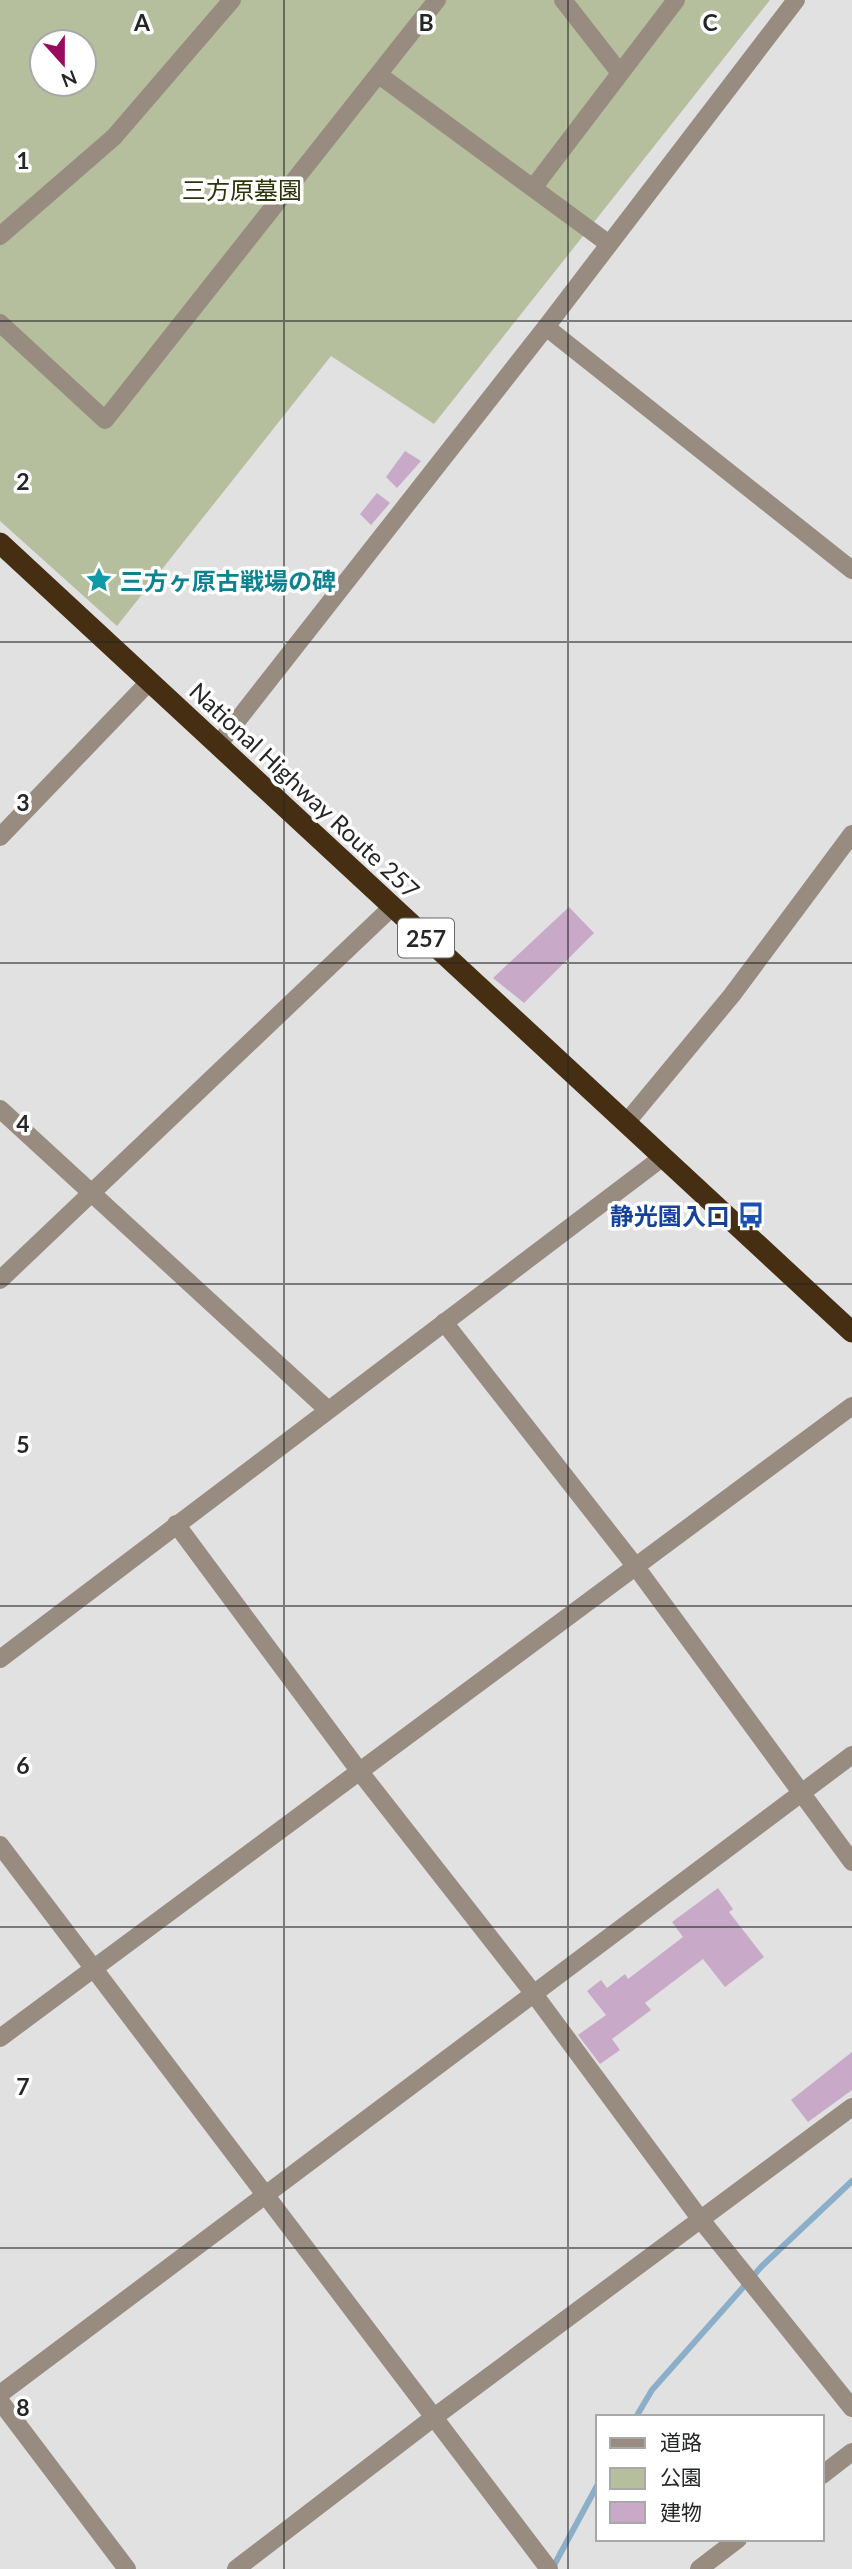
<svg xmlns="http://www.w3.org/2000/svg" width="852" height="2569" font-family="Lato,'Noto Sans JP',sans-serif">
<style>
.green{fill:#b5bf9e;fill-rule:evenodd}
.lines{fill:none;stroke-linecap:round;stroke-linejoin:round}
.stream{stroke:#8cafc9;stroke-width:6}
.building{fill:#c8aac8}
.minor{stroke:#988b7f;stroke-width:18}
.highway{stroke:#452e12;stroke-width:21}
.grid{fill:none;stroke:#252626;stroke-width:2;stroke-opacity:0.55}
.labels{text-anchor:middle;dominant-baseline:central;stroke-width:7;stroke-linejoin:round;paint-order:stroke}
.shield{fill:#fff;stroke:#666767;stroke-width:2}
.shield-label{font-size:23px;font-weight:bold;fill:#252626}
.park-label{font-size:24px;fill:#2c3508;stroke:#fff}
.culture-label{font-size:24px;font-weight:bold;fill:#0d838f;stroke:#fff;text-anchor:start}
.street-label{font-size:24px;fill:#252626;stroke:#fff}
.transit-label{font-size:24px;font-weight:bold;fill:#164399;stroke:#fff;text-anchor:end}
.grid-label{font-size:23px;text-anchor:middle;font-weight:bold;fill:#252626;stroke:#fff;stroke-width:7;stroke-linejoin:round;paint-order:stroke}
</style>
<rect width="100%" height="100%" fill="#e1e1e2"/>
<path class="green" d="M0,0H770L434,424L331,356L117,626L0,521ZM42,42H84V84H42Z"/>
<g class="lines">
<g class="stream">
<polyline points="636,2417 652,2390 762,2266 852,2181"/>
<polyline points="552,2569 598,2484"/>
</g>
</g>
<g class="building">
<polygon points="405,451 421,461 397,488 386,477"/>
<polygon points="377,493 390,503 371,525 360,514"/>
<polygon points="569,907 594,933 524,1003 493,978"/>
<polygon points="718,1888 733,1909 729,1912 764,1957 725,1987 703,1959 645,2003 651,2010 612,2039 620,2050 600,2064 578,2035 606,2015 587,1991 601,1980 607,1988 625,1974 628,1979 683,1937 672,1922"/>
<polygon points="852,2052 852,2090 808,2122 791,2100"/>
</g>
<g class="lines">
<g class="minor">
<polyline points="563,0 620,73"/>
<polyline points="379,75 609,244"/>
<polyline points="533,188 676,0"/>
<polyline points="0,236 114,137 232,0"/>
<polyline points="0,323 105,420 437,0"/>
<polyline points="546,327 852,570"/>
<polyline points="218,745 546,327 796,0"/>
<polyline points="0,837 149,682"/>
<polyline points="0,1109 328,1410"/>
<polyline points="626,1123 732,995 852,834"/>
<polyline points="0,1280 392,907"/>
<polyline points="444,1322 636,1567 852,1862"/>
<polyline points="176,1524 360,1772 534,1994 701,2220 852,2408"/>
<polyline points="0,1659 663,1157"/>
<polyline points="0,1845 549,2569"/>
<polyline points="0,2038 852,1406"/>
<polyline points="0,2394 852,1755"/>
<polyline points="0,2401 127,2569"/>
<polyline points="822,2475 852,2452"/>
<polyline points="236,2569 433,2418 852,2107"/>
<polyline points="699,2569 738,2539"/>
</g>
<polyline class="highway" points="0,543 852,1332"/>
</g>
<path class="grid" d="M284,0V2569M568,0V2569M0,321H852M0,642H852M0,963H852M0,1284H852M0,1606H852M0,1927H852M0,2248H852"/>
<defs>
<g id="sight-bare" transform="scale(2.1)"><path d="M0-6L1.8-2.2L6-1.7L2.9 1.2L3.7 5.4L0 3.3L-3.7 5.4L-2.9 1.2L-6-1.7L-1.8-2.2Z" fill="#0f9aa8" stroke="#fff" stroke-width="2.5" paint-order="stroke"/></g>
<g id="bus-bare" transform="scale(2.1)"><path d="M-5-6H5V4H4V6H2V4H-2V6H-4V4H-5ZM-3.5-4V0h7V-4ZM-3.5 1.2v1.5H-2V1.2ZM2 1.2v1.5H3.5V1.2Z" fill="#1a4fb4" stroke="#fff" stroke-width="2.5" paint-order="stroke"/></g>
</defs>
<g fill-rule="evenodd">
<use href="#sight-bare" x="99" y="580"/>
<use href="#bus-bare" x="751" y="1215"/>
</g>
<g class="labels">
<rect class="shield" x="398" y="918.5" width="56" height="39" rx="5"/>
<g class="shield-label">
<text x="426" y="938">257</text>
</g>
<g class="park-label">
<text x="242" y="189">三方原墓園</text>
</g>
<g class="culture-label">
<text x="120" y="580">三方ヶ原古戦場の碑</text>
</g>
<g class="street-label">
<text transform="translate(305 790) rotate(43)">National Highway Route 257</text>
</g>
<g class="transit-label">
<text x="730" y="1215">静光園入口</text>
</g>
</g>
<g class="grid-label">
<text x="142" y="31">A</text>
<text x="426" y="31">B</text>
<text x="710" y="31">C</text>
<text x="23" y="169">1</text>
<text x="23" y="490">2</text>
<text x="23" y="811">3</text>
<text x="23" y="1132">4</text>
<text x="23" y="1453">5</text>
<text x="23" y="1774">6</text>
<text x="23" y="2095">7</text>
<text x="23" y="2416">8</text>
</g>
<rect x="596" y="2415" width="228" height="126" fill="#ffffff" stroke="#a8a8a8" stroke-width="2"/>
<rect x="610" y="2438" width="35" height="10" fill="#988b7f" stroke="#a8a8a8" stroke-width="2"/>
<text x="660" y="2450" font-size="21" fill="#252626">道路</text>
<rect x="610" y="2468" width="35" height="21" fill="#b5bf9e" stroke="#a8a8a8" stroke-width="2"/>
<text x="660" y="2485" font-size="21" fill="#252626">公園</text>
<rect x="610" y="2502" width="35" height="21" fill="#c8aac8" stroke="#a8a8a8" stroke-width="2"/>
<text x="660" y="2520" font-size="21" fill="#252626">建物</text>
<g transform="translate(63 63) rotate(159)"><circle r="33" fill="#ffffff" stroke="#a8a8a8" stroke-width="2"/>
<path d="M0-5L12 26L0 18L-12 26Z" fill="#990b5e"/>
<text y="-10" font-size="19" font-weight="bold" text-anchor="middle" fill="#252626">N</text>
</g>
</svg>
